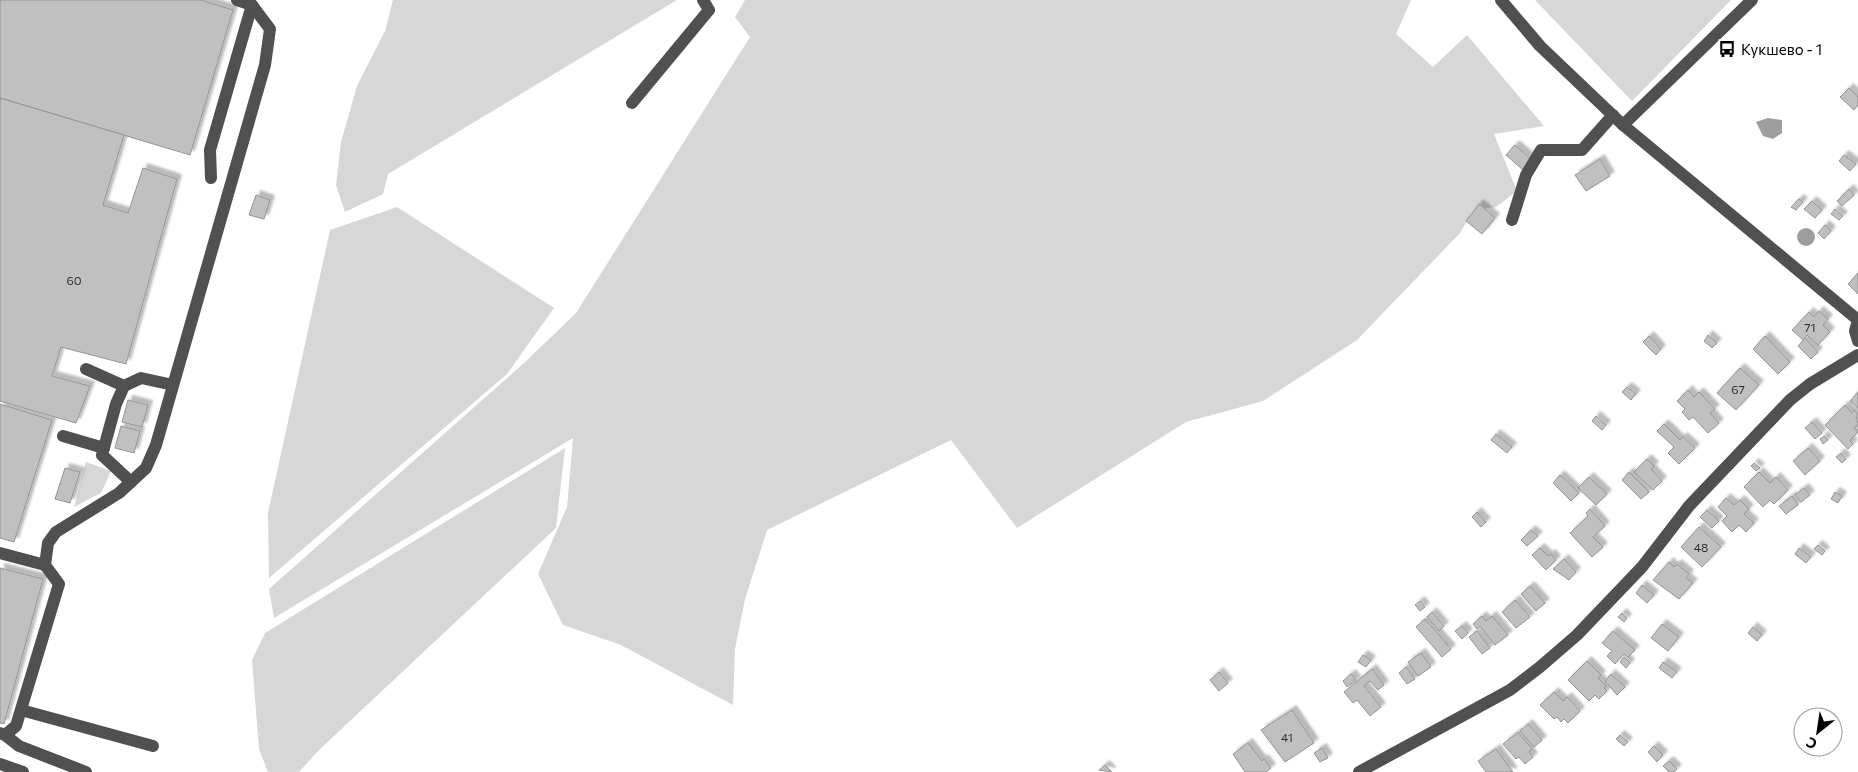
<svg xmlns="http://www.w3.org/2000/svg" width="1858" height="772" font-family="Commissioner,sans-serif">
<style>
.green{fill:#d7d7d7}
.water{fill:#9e9e9e}
.building{fill:#c0c0c0;stroke:#949494;filter:url(#shadow)}
.lines{fill:none;stroke-linecap:round;stroke-linejoin:round}
.minor{stroke:#505050;stroke-width:12}
.labels{text-anchor:middle;dominant-baseline:central;stroke-width:4;stroke-linejoin:round;paint-order:stroke}
.number-label{font-size:12px;fill:#303030}
.poi-label{font-size:15px;fill:#000;stroke:#fff;text-anchor:start}
</style>
<defs>
<filter id="shadow"><feDropShadow dx="4.5" dy="-4.5" stdDeviation="1" flood-color="#0004"/></filter>
</defs>
<rect width="100%" height="100%" fill="#fff"/>
<g class="green">
<polygon points="393,0 677,0 388,174 383,194 345,212 336,185 341,142 357,86 385,31"/>
<polygon points="745,0 1411,0 1396,34 1433,67 1467,35 1544,126 1494,134 1517,191 1496,207 1473,210 1460,233 1357,340 1263,401 1186,422 1017,528 951,440 767,530 745,599 735,649 733,705 621,645 563,625 538,574 567,507 573,438 274,618 269,589 524,363 576,313 750,37 735,17"/>
<polygon points="1535,0 1731,0 1632,101"/>
<polygon points="397,207 554,308 507,374 269,578 268,513 330,230"/>
<polygon points="565,448 556,528 319,750 299,772 268,772 259,749 252,660 265,633"/>
<polygon points="86,462 111,471 101,493 74,507"/>
</g>
<g class="water">
<polygon points="1768,118 1782,120 1782,133 1773,139 1763,136 1756,122"/>
<circle cx="1806" cy="237" r="9"/>
</g>
<g class="building">
<polygon points="0,0 201,0 233,10 190,155 0,98"/>
<polygon points="1849,88 1858,97 1858,105 1854,110 1840,97"/>
<polygon points="0,98 124,135 103,205 128,213 143,168 177,179 126,364 61,347 52,376 90,386 76,423 0,401"/>
<polygon points="1515,145 1532,160 1523,170 1506,155"/>
<polygon points="1844,155 1856,164 1850,171 1839,161"/>
<polygon points="1600,159 1610,176 1586,191 1575,175"/>
<polygon points="1849,189 1854,195 1842,206 1837,201"/>
<polygon points="256,195 270,200 264,219 249,215"/>
<polygon points="1799,199 1803,202 1796,210 1791,207"/>
<polygon points="1812,201 1822,210 1815,218 1804,209"/>
<polygon points="1479,204 1495,218 1482,234 1466,221"/>
<polygon points="1835,209 1843,216 1839,220 1831,214"/>
<polygon points="1825,225 1831,231 1824,239 1818,233"/>
<polygon points="1858,273 1858,294 1848,284"/>
<polygon points="1819,311 1828,319 1823,325 1830,332 1818,345 1807,335 1803,340 1792,330 1809,312 1814,317"/>
<polygon points="1708,335 1717,343 1712,348 1704,341"/>
<polygon points="1649,336 1661,349 1656,355 1643,342"/>
<polygon points="1765,336 1790,362 1778,374 1753,349"/>
<polygon points="1805,338 1818,352 1811,359 1798,346"/>
<polygon points="1740,368 1759,385 1736,410 1717,393"/>
<polygon points="1627,387 1636,394 1631,400 1622,392"/>
<polygon points="1688,390 1694,397 1699,392 1715,409 1710,413 1719,423 1708,433 1693,417 1689,420 1682,412 1685,409 1677,401"/>
<polygon points="1858,392 1858,408 1850,401"/>
<polygon points="128,400 148,405 142,427 122,422"/>
<polygon points="0,404 52,420 14,542 0,538"/>
<polygon points="1845,405 1852,413 1854,410 1858,414 1856,417 1858,424 1854,428 1858,432 1850,440 1853,444 1848,449 1825,425"/>
<polygon points="1596,416 1606,425 1602,430 1592,421"/>
<polygon points="1812,422 1822,433 1815,439 1805,428"/>
<polygon points="1664,424 1680,440 1683,437 1695,448 1679,464 1668,453 1674,447 1657,431"/>
<polygon points="121,426 140,431 134,453 115,448"/>
<polygon points="1496,434 1512,447 1507,453 1491,440"/>
<polygon points="1824,436 1828,440 1823,444 1820,439"/>
<polygon points="1808,448 1820,461 1805,475 1793,461"/>
<polygon points="1841,453 1846,459 1842,463 1836,457"/>
<polygon points="1647,459 1654,466 1651,469 1662,481 1653,490 1634,472"/>
<polygon points="1754,463 1760,468 1756,471 1751,466"/>
<polygon points="65,468 80,472 70,503 55,499"/>
<polygon points="1629,472 1649,492 1641,499 1622,480"/>
<polygon points="1759,472 1770,483 1776,477 1788,490 1774,504 1770,500 1763,507 1744,487"/>
<polygon points="1560,475 1579,493 1571,501 1553,483"/>
<polygon points="1589,477 1607,494 1596,505 1578,488"/>
<polygon points="1804,488 1810,495 1801,502 1795,495"/>
<polygon points="1835,492 1842,496 1838,503 1831,499"/>
<polygon points="1792,496 1798,505 1786,514 1779,506"/>
<polygon points="1726,498 1734,505 1740,500 1749,509 1744,514 1754,523 1746,532 1739,525 1732,532 1722,521 1727,516 1718,507"/>
<polygon points="1590,509 1605,526 1593,537 1603,547 1592,557 1570,533 1588,516 1586,513"/>
<polygon points="1707,510 1719,521 1712,528 1700,517"/>
<polygon points="1477,512 1486,522 1481,527 1472,517"/>
<polygon points="1699,527 1721,547 1702,567 1681,547"/>
<polygon points="1531,530 1538,536 1527,546 1521,540"/>
<polygon points="1818,545 1825,551 1822,555 1814,549"/>
<polygon points="1540,548 1548,556 1551,554 1556,560 1546,570 1532,555"/>
<polygon points="1799,548 1811,557 1806,563 1795,554"/>
<polygon points="1564,559 1576,572 1569,580 1553,569"/>
<polygon points="1669,562 1674,567 1677,564 1689,574 1686,578 1693,583 1679,599 1653,580"/>
<polygon points="0,568 43,579 4,724 0,723"/>
<polygon points="1642,585 1654,595 1647,603 1636,593"/>
<polygon points="1530,586 1545,603 1536,611 1521,594"/>
<polygon points="1515,600 1530,617 1516,628 1502,612"/>
<polygon points="1420,601 1425,607 1420,611 1415,605"/>
<polygon points="1432,612 1444,626 1439,631 1427,617"/>
<polygon points="1622,613 1627,618 1624,622 1618,617"/>
<polygon points="1482,616 1486,621 1492,616 1508,635 1495,645 1480,626 1477,629 1473,624"/>
<polygon points="1425,619 1451,649 1442,657 1416,627"/>
<polygon points="1662,624 1679,637 1668,651 1651,638"/>
<polygon points="1462,626 1468,633 1462,639 1455,631"/>
<polygon points="1753,627 1762,635 1757,641 1748,633"/>
<polygon points="1477,631 1490,648 1482,654 1469,637"/>
<polygon points="1613,631 1635,650 1628,657 1624,654 1615,664 1607,656 1612,651 1602,643"/>
<polygon points="1421,653 1431,667 1418,676 1408,662"/>
<polygon points="1363,655 1371,660 1366,667 1358,662"/>
<polygon points="1624,657 1630,663 1626,668 1620,662"/>
<polygon points="1587,661 1601,675 1598,678 1606,686 1604,688 1607,691 1599,699 1595,695 1589,701 1568,680"/>
<polygon points="1663,662 1677,672 1672,678 1659,668"/>
<polygon points="1406,667 1415,679 1407,684 1399,673"/>
<polygon points="1372,669 1384,685 1378,690 1370,681 1364,686 1381,707 1370,716 1357,700 1353,703 1344,692"/>
<polygon points="1219,672 1228,683 1219,691 1210,680"/>
<polygon points="1351,674 1356,680 1347,687 1343,681"/>
<polygon points="1611,674 1625,687 1617,695 1605,681"/>
<polygon points="1554,692 1563,701 1567,697 1580,711 1568,723 1564,719 1561,722 1557,717 1554,719 1540,705"/>
<polygon points="1292,710 1314,743 1285,762 1261,730"/>
<polygon points="1528,724 1542,740 1534,747 1520,731"/>
<polygon points="1518,732 1532,749 1529,752 1533,757 1525,764 1519,757 1516,759 1503,744"/>
<polygon points="1620,735 1628,742 1624,746 1616,739"/>
<polygon points="1248,743 1262,761 1264,759 1271,768 1266,772 1245,772 1233,754"/>
<polygon points="1654,746 1663,755 1657,762 1648,752"/>
<polygon points="1322,748 1328,758 1320,762 1314,753"/>
<polygon points="1496,749 1513,772 1486,772 1478,761"/>
<polygon points="1669,761 1677,769 1674,772 1669,772 1663,766"/>
<polygon points="1105,765 1112,772 1099,770"/>
</g>
<g class="lines">
<g class="minor">
<polyline points="1501,0 1540,46 1623,125 1858,320"/>
<polyline points="632,103 709,10 703,0"/>
<polyline points="1623,125 1752,0"/>
<polyline points="211,178 210,150 252,5"/>
<polyline points="1512,220 1526,175 1541,150 1582,150 1613,115"/>
<polyline points="1858,320 1855,331 1858,341"/>
<polyline points="86,369 124,386"/>
<polyline points="63,436 104,448"/>
<polyline points="131,482 102,455 116,404 124,386 141,378 173,385"/>
<polyline points="0,553 45,565"/>
<polyline points="21,710 153,746"/>
<polyline points="0,733 5,735 16,726 59,584 45,565 48,543 56,532 119,493 146,468 156,445 265,65 270,29 252,5 237,0"/>
<polyline points="5,735 19,746 86,772"/>
<polyline points="0,764 23,772"/>
<polyline points="1359,772 1510,690 1540,667 1577,635 1642,567 1689,506 1790,400 1810,384 1858,355"/>
</g>
</g>
<defs>
<g id="bus-bare" transform="scale(1.35)"><path d="M-5-6H5V4H4V6H2V4H-2V6H-4V4H-5ZM-3.5-4V0h7V-4ZM-3.5 1.2v1.5H-2V1.2ZM2 1.2v1.5H3.5V1.2Z" fill="#000" stroke="#fff" stroke-width="2.5" paint-order="stroke"/></g>
</defs>
<g fill-rule="evenodd">
<use href="#bus-bare" x="1727" y="49"/>
</g>
<g class="labels">
<g class="number-label">
<text x="74" y="280">60</text>
<text x="1810" y="327">71</text>
<text x="1738" y="389">67</text>
<text x="1701" y="547">48</text>
<text x="1287" y="737">41</text>
</g>
<g class="poi-label">
<text x="1741" y="49">Кукшево - 1</text>
</g>
</g>
<g transform="translate(1818 732) rotate(210)"><circle r="24" fill="#ffffff" stroke="#999999"/>
<path d="M0-4L9 19L0 12L-9 19Z" fill="#000000"/>
<text y="-8" font-size="14" font-weight="bold" text-anchor="middle" fill="#000000">С</text>
</g>
</svg>
